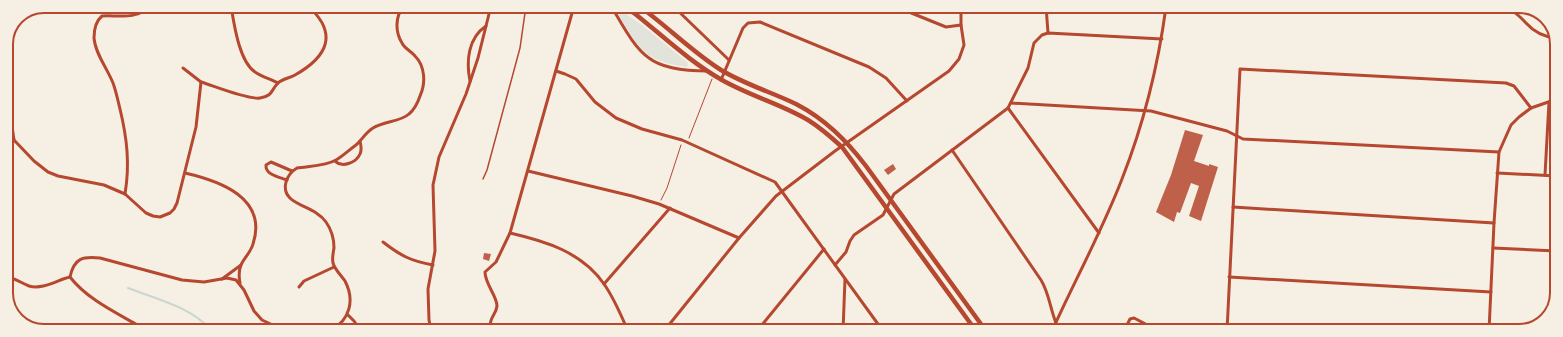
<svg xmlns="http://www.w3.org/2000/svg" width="1563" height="337" font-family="'Alegreya Sans',sans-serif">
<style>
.green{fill:#e2e4dc}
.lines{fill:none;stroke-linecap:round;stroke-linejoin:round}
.stream{stroke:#c9d6d2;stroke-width:2}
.building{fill:#bf614a}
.path{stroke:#b5482f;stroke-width:1}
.service{stroke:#b5482f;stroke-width:1.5}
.minor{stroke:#b5482f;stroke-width:3}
.secondary{stroke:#b5482f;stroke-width:4.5}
.rim{fill:none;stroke:#b5482f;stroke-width:2}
</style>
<rect width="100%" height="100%" fill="#f6efe4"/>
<path class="green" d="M623,12L643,26L688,63L687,67H686C675,65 662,63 652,57C638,50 628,29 619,16L620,13Z"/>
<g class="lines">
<path class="stream" d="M128,288C156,299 191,307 211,330"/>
</g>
<g class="building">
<polygon points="1185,130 1203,135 1194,161 1209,166 1209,164 1218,167 1201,221 1189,216 1199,186 1191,183 1180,213 1177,212 1174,222 1156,212 1171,175"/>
<polygon points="893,164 896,169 888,175 884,170"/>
<polygon points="484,253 491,254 489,261 483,259"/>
</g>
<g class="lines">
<g class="path">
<polyline points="689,138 712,79"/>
<polyline points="661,200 667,188 681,145"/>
</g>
<polyline class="service" points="483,179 487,170 520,48 526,6"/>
<g class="minor">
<path d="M231,6C234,24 239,61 255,72C262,77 271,79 278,83"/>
<path d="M611,6C621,22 633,47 649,58C663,69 690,71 708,71"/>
<polyline points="673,6 729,60"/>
<polyline points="894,6 946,27 961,25"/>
<polyline points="1046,6 1048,33"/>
<path d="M1469,7C1483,7 1500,6 1512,11C1518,14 1522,19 1526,23C1534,32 1545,37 1556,38"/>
<polyline points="183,68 201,82"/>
<polyline points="556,71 565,74 576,79 595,102 616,118 642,129 682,140 775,182 883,331"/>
<polyline points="721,80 743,28 748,23 760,22 869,67 886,78 907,101"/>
<path d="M470,81C466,61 468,38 486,26"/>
<path d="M6,95L8,98L14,140L34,161L48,172L58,176L104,185L125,194L146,213L153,216L160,217L170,213L174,209L177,203L196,127L201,82C214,86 248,100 260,98C273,96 271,90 278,83C282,79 290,78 295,75C327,57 339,34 308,6"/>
<polyline points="1011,103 1151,111 1227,131 1243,139 1499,152"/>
<polyline points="1008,108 1099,233"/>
<path d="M952,150L1041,280C1049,293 1050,308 1056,323"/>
<polyline points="6,157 14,140"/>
<path d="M335,161C342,168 356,163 360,154C362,150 361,145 360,141"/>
<polyline points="528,171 632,196 659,204 739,238"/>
<path d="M185,173C220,181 268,198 253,244C251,252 244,258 241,265C239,270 239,278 240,283"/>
<polyline points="1497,173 1556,176"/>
<polyline points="1545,175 1549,102"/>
<path d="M287,180C279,177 265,175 266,165L271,162L292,171"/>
<path d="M125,194C130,164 127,138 120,109C118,101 116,91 113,83C107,68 95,53 94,38C94,29 96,21 102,16C118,15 138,20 149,6"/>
<polyline points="1233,207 1494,223"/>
<path d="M510,233C545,241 582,252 604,284C614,298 621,315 628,331"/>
<path d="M383,242C401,256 411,261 433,265"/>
<polyline points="1493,248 1556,251"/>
<polyline points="835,265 846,252 850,241 854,235 883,215 894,194 1008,108 1028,68 1034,43 1042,35 1048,33 1162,39"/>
<polyline points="1229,277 1491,292"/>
<path d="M14,279C19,281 24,284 29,286C43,290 57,280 70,277"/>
<polyline points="222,279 241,265"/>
<polyline points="1556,283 1556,270"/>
<polyline points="604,284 670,208"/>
<polyline points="299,287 304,281 334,267"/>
<polyline points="348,315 354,321 360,330"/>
<path d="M142,330L139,326C115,312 87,299 70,277C74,258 83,256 100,258L182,280L204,282L227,278L236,280L244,290L254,311L262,320L277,327L295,330"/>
<path d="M331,330C350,320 355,300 345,281C341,275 335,270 333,263C332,258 333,253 334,248C334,239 331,229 326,222C314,204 280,206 286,182C288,175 292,171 297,168C309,166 326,166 336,160C343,156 349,150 356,145C362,140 365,133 373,128C384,121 400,122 409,114C415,109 418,102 420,96C426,83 425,66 415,56C411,51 405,49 402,43C395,32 395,16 404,6"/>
<polyline points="431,330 429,320 428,289 435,251 433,185 439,157 466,94 478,58 491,6"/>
<path d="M492,331C487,318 496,316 497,306C497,296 485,284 485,272L496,262L510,233L574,6"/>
<polyline points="664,331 739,238 776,196 835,151 949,71 959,59 964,45 961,25 961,6"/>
<polyline points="757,331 824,249"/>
<polyline points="843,331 845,279"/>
<path d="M1052,331C1075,280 1102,231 1122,179C1144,123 1158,66 1166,7"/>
<polyline points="1124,331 1130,319 1134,318 1159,331"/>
<polyline points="1227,331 1240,69 1506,83 1514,86 1531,108"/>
<polyline points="1489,331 1494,223 1499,152 1511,125 1519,117 1531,108 1557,99"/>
</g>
<g class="secondary">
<path d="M623,6L634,13C663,36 690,62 722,80C750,96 781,104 808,120C821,128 831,137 842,147L976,331"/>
<path d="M639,6C667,26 691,51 721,70C744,84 771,92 796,104C825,119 846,140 866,166L986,331"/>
</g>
</g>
<path d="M0 0H1563V337H0ZM44 13H1519A31 31 0 0 1 1550 44V293A31 31 0 0 1 1519 324H44A31 31 0 0 1 13 293V44A31 31 0 0 1 44 13Z" fill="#f6efe4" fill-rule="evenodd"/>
<path class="rim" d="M44 13H1519A31 31 0 0 1 1550 44V293A31 31 0 0 1 1519 324H44A31 31 0 0 1 13 293V44A31 31 0 0 1 44 13Z"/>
</svg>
